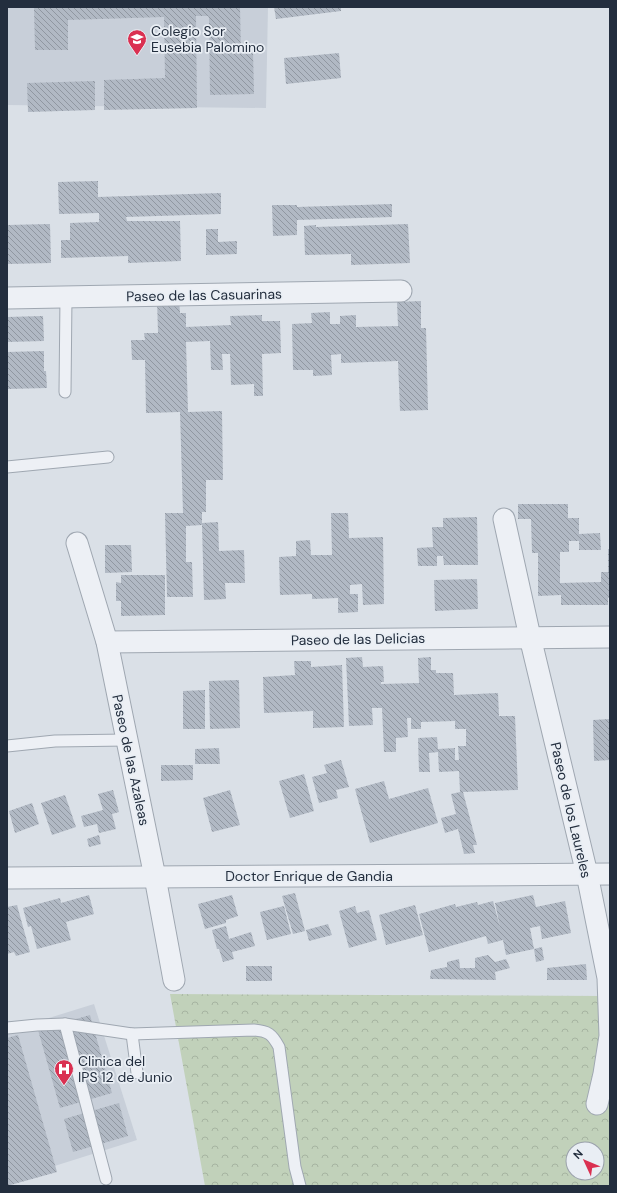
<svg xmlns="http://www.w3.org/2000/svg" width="617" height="1193" font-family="'DM Sans',sans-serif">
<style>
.built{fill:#c8cfd9}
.park{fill:url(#park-crowns);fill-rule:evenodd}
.building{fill:url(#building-back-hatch)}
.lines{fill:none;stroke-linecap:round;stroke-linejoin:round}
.lane-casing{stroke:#9fa7b1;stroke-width:13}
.street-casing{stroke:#9fa7b1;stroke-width:23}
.lane{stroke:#edf0f5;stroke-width:11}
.street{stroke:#edf0f5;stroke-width:21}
.labels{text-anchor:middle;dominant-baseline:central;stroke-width:3.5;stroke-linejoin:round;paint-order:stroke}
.poi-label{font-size:14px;fill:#232e3e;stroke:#e9eef4;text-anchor:start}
.street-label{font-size:14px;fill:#232e3e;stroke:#e9eef4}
</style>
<defs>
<pattern id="park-crowns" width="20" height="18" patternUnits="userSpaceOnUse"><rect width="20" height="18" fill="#c1d1ba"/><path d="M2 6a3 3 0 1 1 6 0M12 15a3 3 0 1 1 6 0" fill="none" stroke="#a6b4a1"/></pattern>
<pattern id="building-back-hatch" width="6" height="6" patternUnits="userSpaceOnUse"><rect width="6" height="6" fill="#b1b9c4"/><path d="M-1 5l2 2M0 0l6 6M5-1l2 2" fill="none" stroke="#9097a1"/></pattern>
</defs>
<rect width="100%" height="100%" fill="#dae0e7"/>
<g class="built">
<polygon points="7,7 268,7 266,108 7,105"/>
<polygon points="94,1004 137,1140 7,1181 7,1031"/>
</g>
<path class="park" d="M170,994L606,996L610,1020V1186H205ZM573,1149H597V1173H573Z"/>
<g class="building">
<polygon points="34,7 240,7 241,53 253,52 254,94 210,95 209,18 208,16 196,16 197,108 104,110 104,80 165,78 164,17 68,20 68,50 35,50"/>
<polygon points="274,7 341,7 341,11 276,19"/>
<polygon points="339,53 341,78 286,84 284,58"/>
<polygon points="95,81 95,110 28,112 27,83"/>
<polygon points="98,181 98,197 221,193 221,214 126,217 127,221 180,221 181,261 128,263 128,256 61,258 61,240 70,240 70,223 99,222 99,213 59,214 58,182"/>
<polygon points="392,204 392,217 297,220 297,235 273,236 272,205 297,205 297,207"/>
<polygon points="50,224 51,263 7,264 7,225"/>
<polygon points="408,224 410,263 351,265 351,254 305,255 304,226 316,225 316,227"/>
<polygon points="206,229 218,229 218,242 237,241 237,254 206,255"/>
<polygon points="157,299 179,299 180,313 186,313 186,327 231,325 230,316 262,315 262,321 280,321 281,353 262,354 263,396 254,396 254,384 231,385 230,354 222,354 223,370 211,370 210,341 186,342 188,412 222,411 223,480 206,480 206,512 202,512 202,523 218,522 219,551 244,550 245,583 225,583 226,599 204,600 202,525 186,526 186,562 192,562 193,597 167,597 165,513 183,513 180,412 146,413 145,360 132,360 131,340 145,340 144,333 158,333"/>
<polygon points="421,301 421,328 426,328 428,410 400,411 398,361 341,363 341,354 331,355 332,375 313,376 313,370 293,370 292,324 312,323 311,313 330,312 330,324 340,324 340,316 356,315 356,327 398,326 397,302"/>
<polygon points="43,316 44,341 7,342 7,317"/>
<polygon points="44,351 44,371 46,371 47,388 7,389 7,352"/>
<polygon points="518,504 568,504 568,518 579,518 579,534 600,533 601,550 579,550 579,541 569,541 569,552 560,552 560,583 601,582 601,572 608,572 608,549 610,549 610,598 608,598 608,605 561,605 561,595 538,596 538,553 532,553 531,519 518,519"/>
<polygon points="331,513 348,513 349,538 383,537 384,604 363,605 362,584 350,585 350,594 358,594 358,612 338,613 338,598 312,599 312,594 280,595 279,557 296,556 296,541 310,540 311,555 332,555"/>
<polygon points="477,517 478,565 444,565 443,556 437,556 437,566 418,566 417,548 433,547 432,527 443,527 443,518"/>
<polygon points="105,545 131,545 132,572 105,573"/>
<polygon points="121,575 165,575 165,615 121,616 121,601 116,601 116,582 121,583"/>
<polygon points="477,579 478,609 435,611 434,580"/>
<polygon points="362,657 363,667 383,666 384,682 381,682 381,684 419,683 418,658 431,657 431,670 436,670 436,673 453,673 454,695 498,693 499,716 515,716 518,790 463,792 477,845 473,845 475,853 464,854 458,829 445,833 441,818 456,814 451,794 460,792 459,771 439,772 438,752 429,753 430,772 419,772 418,738 437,737 438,749 455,748 455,760 459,760 458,746 466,746 466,729 455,729 455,721 421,722 421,729 411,729 411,718 407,718 408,737 396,738 396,752 384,752 382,708 372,708 373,725 349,726 346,658"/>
<polygon points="294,661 311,661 311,667 342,665 344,727 313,728 313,711 264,713 263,677 295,675"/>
<polygon points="239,680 240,728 210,729 209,681"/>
<polygon points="205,690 205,729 183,729 183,691"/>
<polygon points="610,719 610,760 594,761 593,720"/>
<polygon points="219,748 220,764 195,764 195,749"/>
<polygon points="341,760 349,787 336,790 338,798 319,803 312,777 327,773 324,765"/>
<polygon points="161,765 193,765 193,780 161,781"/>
<polygon points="304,774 314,811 290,818 279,781"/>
<polygon points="384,781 389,799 428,788 438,823 370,843 355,789"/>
<polygon points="113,790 119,812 112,814 116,829 99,833 97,824 84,827 81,816 103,810 98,794"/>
<polygon points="230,790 240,825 212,832 203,798"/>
<polygon points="65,795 76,827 52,835 41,803"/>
<polygon points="32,803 39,824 15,833 9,811"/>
<polygon points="99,835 101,844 89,847 87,839"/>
<polygon points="295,893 305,931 293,934 282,896"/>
<polygon points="89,895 94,914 66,922 71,940 37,949 31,926 28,927 23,908 60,898 61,903"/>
<polygon points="232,895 238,916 226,920 226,923 205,929 198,904"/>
<polygon points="533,895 536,907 565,901 571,933 542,939 540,926 530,928 534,949 506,955 503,940 488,944 486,936 429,952 419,914 455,904 456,907 477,902 478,905 493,901 500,927 495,903"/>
<polygon points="17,905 30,952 16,956 14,952 7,954 7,907"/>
<polygon points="415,905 423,935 386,945 379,915"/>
<polygon points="284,906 291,934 267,940 260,912"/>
<polygon points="355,906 357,913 369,910 377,940 349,948 339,911"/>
<polygon points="328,924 332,935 309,941 306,930"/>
<polygon points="226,926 229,939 251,932 255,946 232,952 234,959 223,962 219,949 217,949 212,930"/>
<polygon points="542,947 544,960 536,962 534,949"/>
<polygon points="488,955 495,962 506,959 510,968 495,972 496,980 430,979 431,970 447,967 447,962 459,959 460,968 475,968 475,958"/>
<polygon points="586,964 587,980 547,980 547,968"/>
<rect x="246" y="966" width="26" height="15"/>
<polygon points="90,1015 112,1093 60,1108 38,1030"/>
<polygon points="18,1035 57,1172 7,1186 7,1038"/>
<polygon points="119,1103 128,1136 73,1152 64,1119"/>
</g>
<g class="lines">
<g class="lane-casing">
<g id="lane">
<polyline points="65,392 66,297"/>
<polyline points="7,467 108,457"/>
<polyline points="7,746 55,741 127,740"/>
<polyline points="65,1024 106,1179"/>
<path d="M7,1028L37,1025L65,1024L132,1034L254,1030C268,1031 272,1034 279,1047L295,1167L300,1186"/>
<polyline points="132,1034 137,1073"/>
</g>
</g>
<g class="street-casing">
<g id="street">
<polyline points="7,298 401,291"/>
<polyline points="504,519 530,637 587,874 608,978 610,1036 604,1074 597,1104"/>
<polyline points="77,543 107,642 155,877 174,980"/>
<polyline points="107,642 610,637"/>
<polyline points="7,878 610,874"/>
</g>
</g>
<use href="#lane" class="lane"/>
<use href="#street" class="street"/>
</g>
<defs>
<g id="school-pin" transform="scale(1)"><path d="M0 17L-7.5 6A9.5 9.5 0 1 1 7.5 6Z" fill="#da3051" stroke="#e9eef4"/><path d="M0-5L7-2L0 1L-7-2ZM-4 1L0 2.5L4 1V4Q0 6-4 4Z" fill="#fff"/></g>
<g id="hospital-pin" transform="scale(1)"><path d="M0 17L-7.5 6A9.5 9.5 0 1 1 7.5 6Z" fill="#da3051" stroke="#e9eef4"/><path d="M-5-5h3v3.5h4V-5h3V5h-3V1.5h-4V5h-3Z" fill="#fff"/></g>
</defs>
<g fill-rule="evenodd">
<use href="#school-pin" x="137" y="39"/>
<use href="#hospital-pin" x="64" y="1069"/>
</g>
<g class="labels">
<g class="poi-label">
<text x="151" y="31">Colegio Sor<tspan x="151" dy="16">Eusebia Palomino</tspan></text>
<text x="78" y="1061">Clinica del<tspan x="78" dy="16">IPS 12 de Junio</tspan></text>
</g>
<g class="street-label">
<text transform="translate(204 295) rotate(-1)">Paseo de las Casuarinas</text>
<text transform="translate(358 639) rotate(-1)">Paseo de las Delicias</text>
<text transform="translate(131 760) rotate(78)">Paseo de las Azaleas</text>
<text transform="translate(571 810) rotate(77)">Paseo de los Laureles</text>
<text x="309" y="876">Doctor Enrique de Gandia</text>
</g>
</g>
<rect width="617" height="1193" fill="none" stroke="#232e3e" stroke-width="16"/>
<g transform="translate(585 1161) rotate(314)"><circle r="19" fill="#e9eef4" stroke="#9aa1ab"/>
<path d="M0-3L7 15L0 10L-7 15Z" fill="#da3051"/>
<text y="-6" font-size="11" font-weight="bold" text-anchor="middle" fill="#232e3e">N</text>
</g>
</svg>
